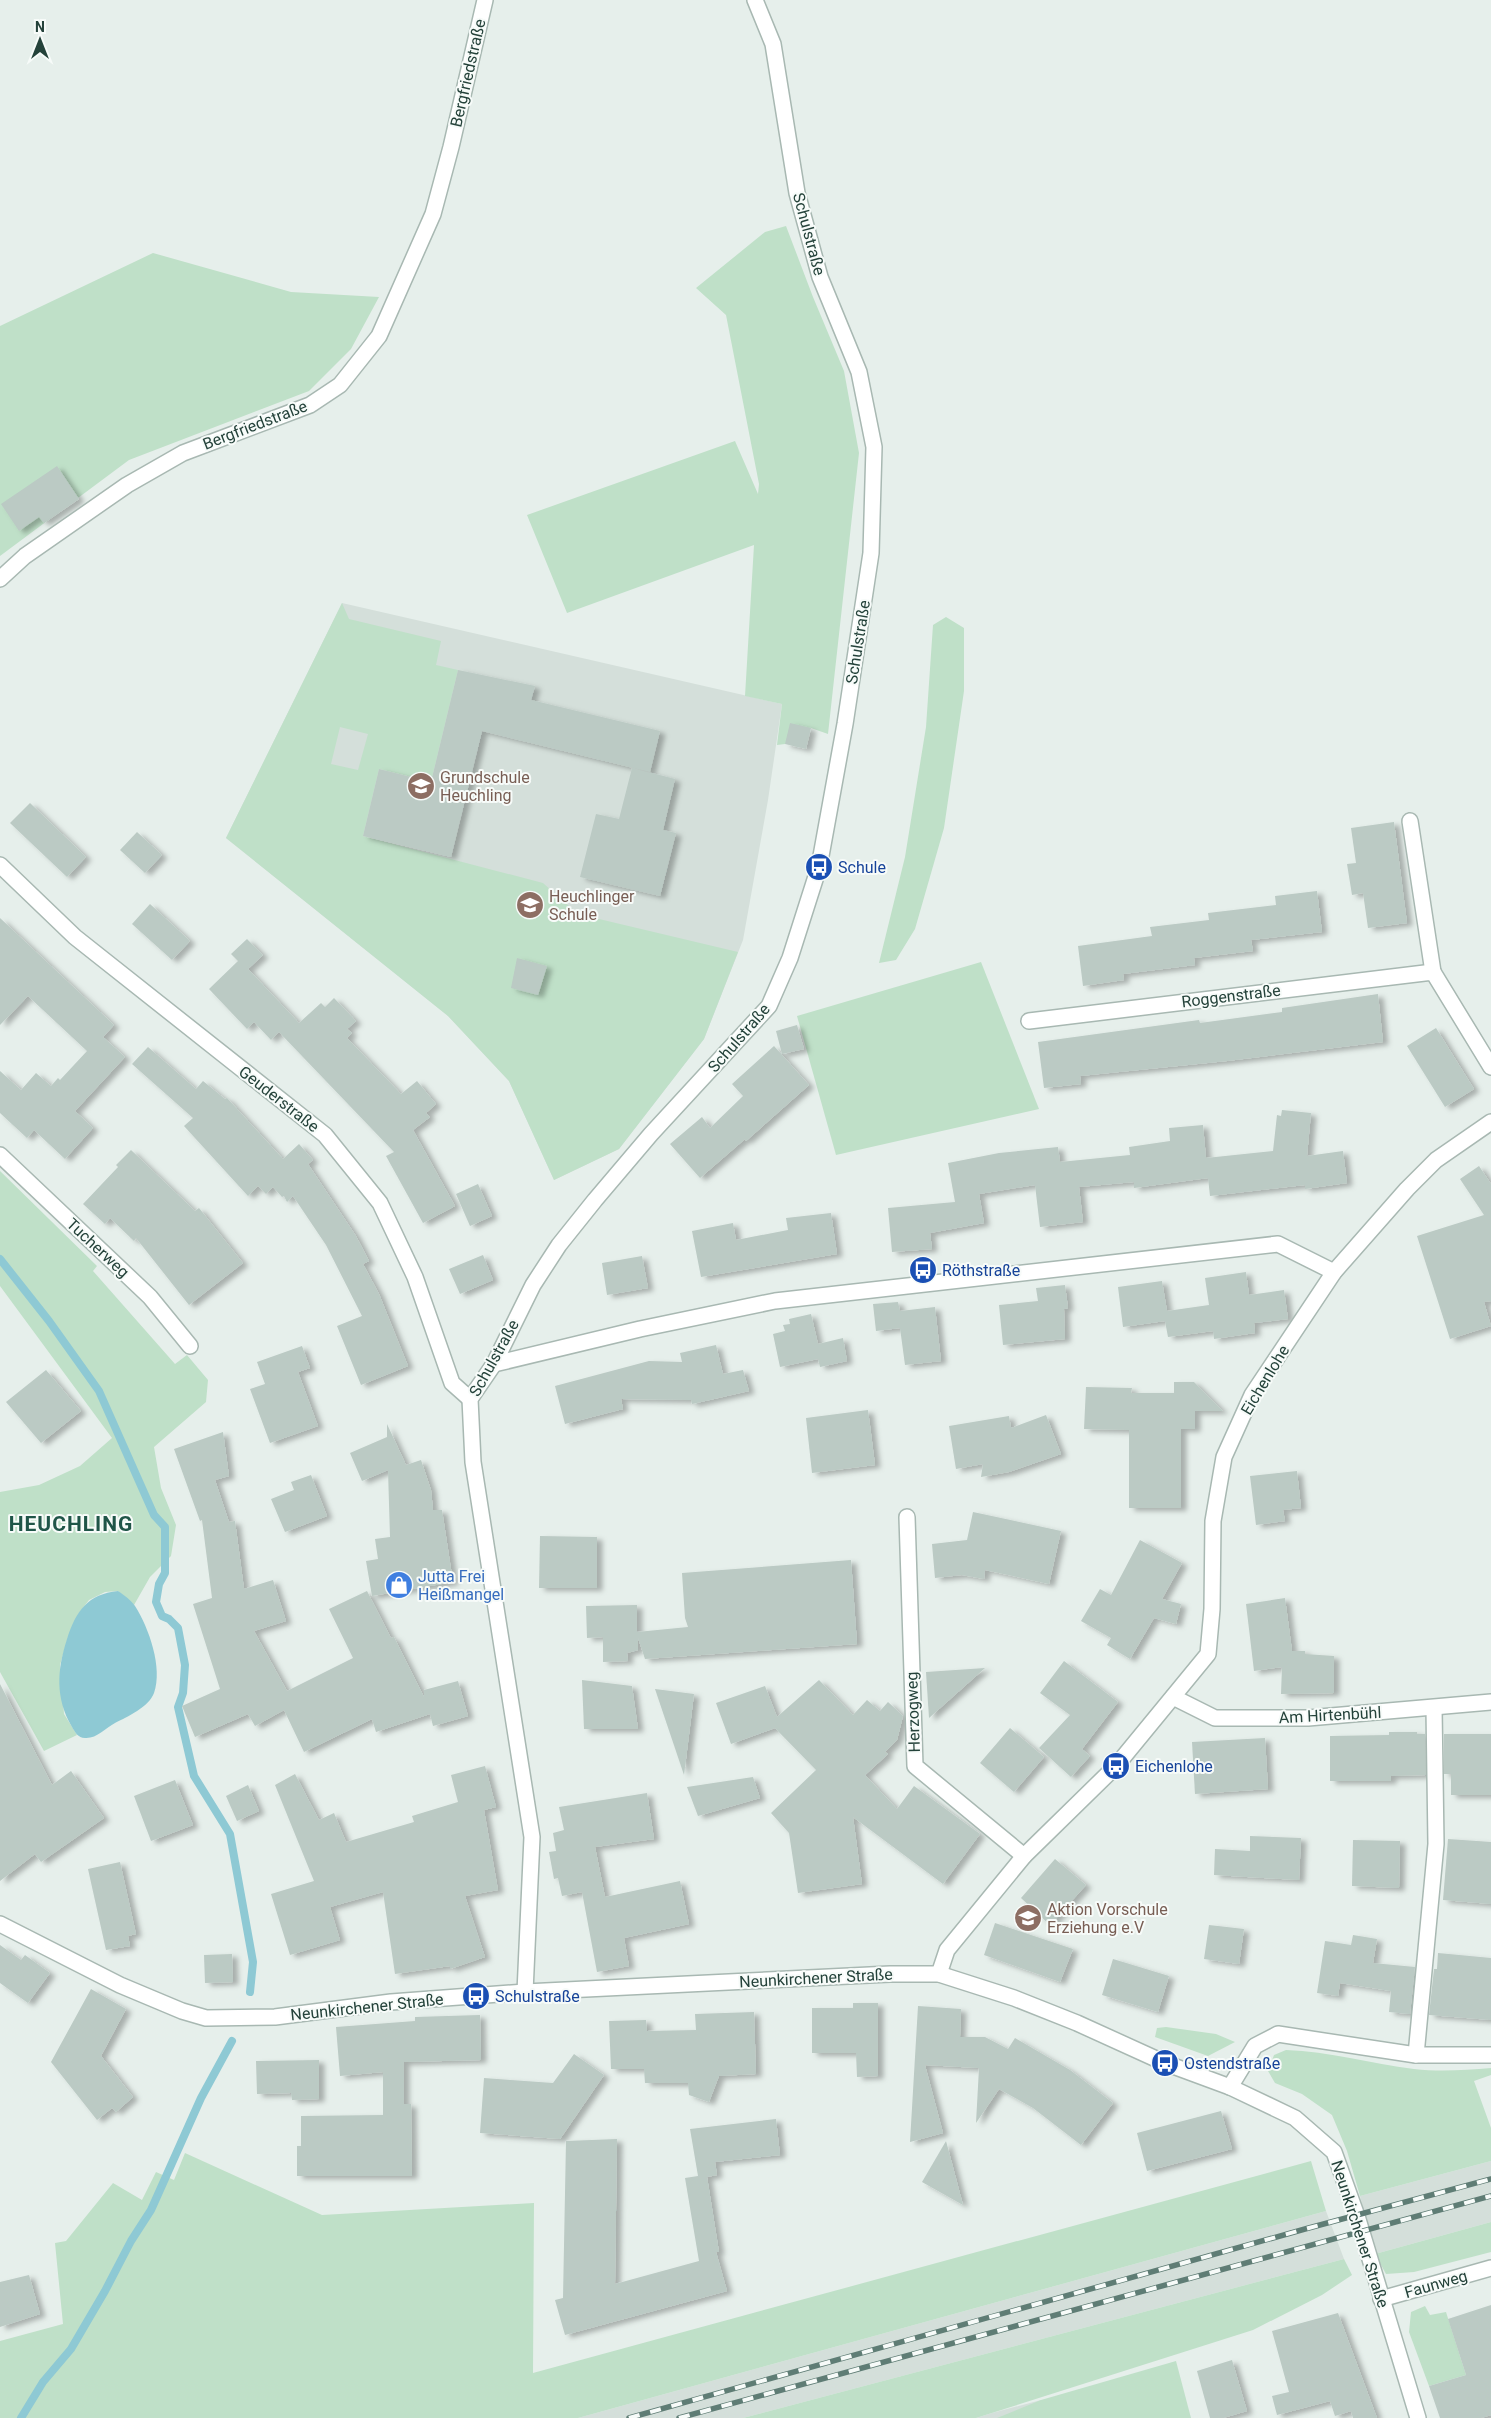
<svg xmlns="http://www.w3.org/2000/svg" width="1491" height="2418" font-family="Roboto,sans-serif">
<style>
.built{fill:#d4dfda}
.green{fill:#bfe0c8;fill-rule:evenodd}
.water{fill:#8ec9d4}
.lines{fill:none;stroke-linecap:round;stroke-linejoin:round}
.stream{stroke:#8ec9d4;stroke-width:8}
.building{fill:#bbcac4;filter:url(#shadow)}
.minor-casing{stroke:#a8b8b2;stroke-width:18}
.minor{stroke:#fff;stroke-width:15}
.rail-casing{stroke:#5f7d75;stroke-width:5.5}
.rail{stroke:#f7fbf9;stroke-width:4;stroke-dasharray:11;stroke-linecap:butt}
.labels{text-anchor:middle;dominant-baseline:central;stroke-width:4;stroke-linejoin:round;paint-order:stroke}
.street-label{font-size:16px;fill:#24423a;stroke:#f7fbf9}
.education-label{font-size:16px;fill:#785e54;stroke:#f7fbf9;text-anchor:start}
.transit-label{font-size:16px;fill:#164399;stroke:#f7fbf9;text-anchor:start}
.shop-label{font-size:16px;fill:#366cbe;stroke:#f7fbf9;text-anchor:start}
.district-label{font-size:21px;font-weight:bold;letter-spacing:1px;fill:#1f5548;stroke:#f7fbf9}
</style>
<defs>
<filter id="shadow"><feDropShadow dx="5.5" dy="3" stdDeviation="2.5" flood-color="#0004"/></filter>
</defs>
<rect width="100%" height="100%" fill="#e6efeb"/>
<g class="built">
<polygon points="342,603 782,704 768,800 743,940 704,1039 619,1149 554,1180 509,1081 448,1016 226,838"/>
<polygon points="1491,2161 1491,2222 1375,2254 1360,2196"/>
<polygon points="1326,2211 1344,2259 743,2418 578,2418"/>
<polygon points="1041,2400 1046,2418 976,2418 992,2413"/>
</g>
<g class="green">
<polygon points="786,226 813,297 844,371 859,453 828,734 811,728 785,744 777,745 782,704 745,696 754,545 567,613 527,515 735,441 758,494 759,484 726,315 696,288 765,232"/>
<polygon points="153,253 291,292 379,297 351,349 309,391 129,460 0,556 0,326"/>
<path d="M342,603L349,619L441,641L436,665L458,670L431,782L379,769L363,836L543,883L578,914L738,952L704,1039L619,1149L554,1180L509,1081L448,1016L226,838ZM340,727L368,734L358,770L331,764Z"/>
<polygon points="946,617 964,628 964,691 944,828 915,929 896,960 879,963 905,857 926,727 933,625"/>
<polygon points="981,962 1039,1109 836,1155 797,1016"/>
<polygon points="0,1171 97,1266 93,1271 175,1364 187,1355 208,1380 206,1402 154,1447 161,1488 176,1525 171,1556 150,1577 134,1605 118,1591 105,1592 89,1600 79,1613 68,1637 60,1665 64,1714 77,1735 44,1751 0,1672 0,1492 39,1485 80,1466 112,1438 0,1286"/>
<polygon points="1166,2027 1216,2034 1235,2042 1208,2056 1155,2037 1157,2028"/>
<path d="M1286,2050C1329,2051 1371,2064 1414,2069C1440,2072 1466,2070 1491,2068V2075L1474,2081L1491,2128V2161L1360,2196L1347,2151L1332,2115L1302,2094L1275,2083L1268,2071L1274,2055Z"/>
<polygon points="185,2153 322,2215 534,2203 533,2373 1311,2161 1326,2211 578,2418 0,2418 0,2341 63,2324 55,2243 66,2241 113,2183 142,2200 156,2172 174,2180"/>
<polygon points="1491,2222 1491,2252 1414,2272 1386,2274 1375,2254"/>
<polygon points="1344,2259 1352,2275 1322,2295 1253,2330 976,2418 743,2418"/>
<polygon points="1425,2306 1430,2315 1446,2312 1466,2375 1429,2386 1409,2332 1411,2312"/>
<polygon points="1176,2361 1191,2418 997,2418 1041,2400"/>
</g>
<path class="water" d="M118,1591C124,1595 131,1600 135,1606C149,1628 163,1668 154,1693C149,1707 127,1717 115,1723C106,1728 96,1739 85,1738C78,1738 75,1732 72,1727C55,1698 57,1670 67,1639C76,1611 88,1594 118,1591Z"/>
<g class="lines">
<g class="stream">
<polyline points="0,1259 49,1321 99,1391 154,1515 165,1527 165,1573 159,1584 156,1602 162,1616 169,1619 178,1628 185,1665 183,1693 178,1707 194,1776 230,1834 253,1962 250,1992"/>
<polyline points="21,2418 43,2382 71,2349 105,2291 131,2241 151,2210 201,2098 232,2041"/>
</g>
</g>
<g class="building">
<polygon points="57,466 79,499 44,523 39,517 19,531 1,504"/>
<polygon points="458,670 535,686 531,700 660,731 650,772 482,731 451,857 363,836 379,769 431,782"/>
<polygon points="790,723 811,728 806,749 785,744"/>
<polygon points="632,768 675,779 663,830 676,833 660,896 580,877 596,814 619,819"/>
<polygon points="30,803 86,857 67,877 10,823"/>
<polygon points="1394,822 1407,923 1368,928 1363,893 1352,895 1347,864 1356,863 1351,828"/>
<polygon points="137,832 162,855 145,873 120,850"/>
<polygon points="1317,891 1322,932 1251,940 1253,951 1194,958 1195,965 1123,974 1124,980 1083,986 1078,946 1152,936 1150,927 1209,920 1208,913 1276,905 1275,896"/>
<polygon points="150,904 190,941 172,960 132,924"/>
<polygon points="0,918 114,1025 103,1037 125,1057 75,1111 93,1128 65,1159 34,1130 27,1138 0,1113 0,1071 21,1090 36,1073 51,1086 58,1078 60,1080 87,1051 28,996 0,1025"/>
<polygon points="247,939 263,955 248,969 299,1023 321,1003 325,1007 334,998 356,1021 347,1029 352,1033 347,1038 401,1094 417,1081 436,1104 426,1113 430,1117 413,1130 455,1206 423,1223 386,1156 394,1152 279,1032 271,1040 254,1022 247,1029 209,989 238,961 231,954"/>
<polygon points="517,958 547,966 538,995 511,988"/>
<polygon points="1378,994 1383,1042 1227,1061 1080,1076 1081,1084 1044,1088 1038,1042 1199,1020 1200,1023 1282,1012 1282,1008"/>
<polygon points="797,1025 804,1049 782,1054 776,1031"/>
<polygon points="1436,1028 1474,1089 1445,1107 1407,1046"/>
<polygon points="774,1046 809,1085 746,1141 745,1139 700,1178 670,1144 702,1117 710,1128 743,1096 732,1084"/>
<polygon points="148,1047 196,1089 203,1081 225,1099 227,1098 283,1159 299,1144 313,1160 308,1164 356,1236 369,1261 363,1264 379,1294 408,1366 361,1385 337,1326 362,1316 326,1245 293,1196 287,1202 284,1196 282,1197 273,1187 266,1194 258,1186 248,1196 184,1126 193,1118 132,1064"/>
<polygon points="1282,1110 1311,1113 1307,1156 1343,1151 1347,1183 1305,1189 1305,1185 1210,1196 1208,1178 1134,1188 1134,1182 1079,1187 1083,1222 1040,1227 1035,1185 979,1194 984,1223 930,1233 932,1249 892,1252 888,1208 955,1202 948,1163 999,1153 1058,1147 1060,1162 1130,1155 1129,1147 1170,1141 1169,1128 1203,1125 1206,1158 1273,1151 1277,1115 1281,1116"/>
<polygon points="131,1150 195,1211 199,1208 243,1263 189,1305 136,1238 134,1241 110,1218 105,1224 83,1204 118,1167 116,1165"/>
<polygon points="1479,1166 1491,1184 1491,1301 1484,1302 1491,1326 1450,1339 1417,1236 1484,1215 1460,1179"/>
<polygon points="478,1184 492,1216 470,1226 456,1194"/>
<polygon points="831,1213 837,1254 701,1277 692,1231 733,1223 736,1240 788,1230 786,1218"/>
<polygon points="483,1255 493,1280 460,1294 449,1269"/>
<polygon points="642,1256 648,1288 607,1295 602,1263"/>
<polygon points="1246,1272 1249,1295 1284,1290 1288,1319 1254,1323 1255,1333 1214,1339 1213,1331 1168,1337 1165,1321 1123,1327 1118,1287 1162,1281 1167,1311 1209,1305 1205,1278"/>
<polygon points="1065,1285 1068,1308 1064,1309 1065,1339 1003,1345 999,1305 1038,1301 1036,1288"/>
<polygon points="898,1302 900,1311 935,1307 941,1361 905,1365 900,1328 876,1331 873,1304"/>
<polygon points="811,1314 818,1344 843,1338 847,1361 820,1367 818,1359 780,1367 773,1334 785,1331 783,1325 790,1324 789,1319"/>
<polygon points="716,1345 723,1374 743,1370 749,1391 692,1404 691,1400 621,1399 623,1409 565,1424 555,1386 649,1361 682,1362 680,1353"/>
<polygon points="302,1346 310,1368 298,1372 318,1426 270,1443 250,1389 265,1384 257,1362"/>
<polygon points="46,1370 81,1411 41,1443 6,1402"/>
<polygon points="1174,1382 1194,1382 1223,1411 1195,1411 1195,1429 1181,1429 1181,1508 1129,1508 1129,1430 1084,1429 1086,1387 1132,1388 1131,1393 1174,1393"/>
<polygon points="868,1410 875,1465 812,1473 806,1418"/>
<polygon points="1046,1415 1061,1454 1009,1472 981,1477 983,1464 956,1469 949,1426 1009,1416 1011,1428"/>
<polygon points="387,1424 406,1465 421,1460 431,1490 433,1510 442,1510 453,1582 372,1596 366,1561 378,1559 375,1539 390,1537 388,1470 362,1481 350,1453 387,1437"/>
<polygon points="223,1432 229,1476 215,1480 229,1522 235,1521 244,1589 273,1580 286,1621 254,1631 287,1691 353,1658 329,1609 367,1591 391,1638 394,1637 424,1697 424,1690 458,1681 468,1716 433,1726 430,1714 376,1732 372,1719 304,1752 284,1710 255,1726 248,1714 195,1737 182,1706 220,1689 193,1604 212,1598 202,1520 200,1521 174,1449"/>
<polygon points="1297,1471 1301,1508 1283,1510 1285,1521 1256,1525 1250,1476"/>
<polygon points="311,1475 327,1516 285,1532 271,1499 294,1490 291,1482"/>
<polygon points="973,1512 1061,1531 1049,1584 985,1570 984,1579 962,1575 935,1578 932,1544 967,1540"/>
<polygon points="540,1536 597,1537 597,1588 539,1588"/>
<polygon points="1140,1540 1182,1563 1162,1599 1181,1604 1176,1624 1154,1618 1130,1659 1107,1645 1111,1638 1081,1621 1100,1589 1111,1595"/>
<polygon points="851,1560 857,1644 645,1659 638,1638 638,1650 627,1653 628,1661 603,1662 603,1637 587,1638 586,1606 637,1605 637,1632 688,1627 685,1618 682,1573"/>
<polygon points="1285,1598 1292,1651 1305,1651 1305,1654 1334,1656 1334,1693 1281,1694 1282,1667 1254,1671 1246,1604"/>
<polygon points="1064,1661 1118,1702 1082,1749 1090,1756 1071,1777 1039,1748 1070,1715 1040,1693"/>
<polygon points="985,1668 929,1718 926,1672"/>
<polygon points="582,1680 632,1686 638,1729 584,1729"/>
<polygon points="819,1680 853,1715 867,1700 880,1711 888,1702 903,1716 897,1740 885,1752 888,1754 865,1775 897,1809 914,1786 980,1834 943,1884 853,1817 862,1884 798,1893 789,1833 771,1813 816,1770 775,1728 731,1744 716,1703 765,1686 777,1717"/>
<polygon points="0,1684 52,1785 71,1771 104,1818 41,1862 35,1854 0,1881"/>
<polygon points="655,1689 694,1694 684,1775"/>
<polygon points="1010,1728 1044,1757 1014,1792 980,1763"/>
<polygon points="1389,1732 1417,1732 1417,1734 1425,1734 1426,1775 1391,1776 1391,1781 1330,1781 1330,1736 1389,1735"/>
<polygon points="1444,1734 1491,1734 1491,1795 1451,1795 1451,1774 1444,1774"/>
<polygon points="1265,1738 1268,1789 1195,1794 1192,1742"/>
<polygon points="485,1766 496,1807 484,1810 498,1890 465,1896 485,1957 450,1969 450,1966 395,1974 383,1892 330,1907 340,1940 290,1955 271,1894 314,1881 275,1785 295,1774 319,1820 334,1813 346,1842 414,1822 412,1816 458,1802 451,1775"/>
<polygon points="753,1777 760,1798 698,1816 687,1787"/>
<polygon points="175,1780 193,1825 151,1841 134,1796"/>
<polygon points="248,1785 259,1811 237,1821 226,1796"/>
<polygon points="647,1793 654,1839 595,1847 605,1897 680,1881 689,1924 624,1938 629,1966 597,1972 582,1892 562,1896 558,1878 554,1879 549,1852 556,1851 553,1833 564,1830 559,1807"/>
<polygon points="1250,1836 1301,1838 1299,1880 1214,1875 1215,1849 1250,1851"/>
<polygon points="1448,1839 1491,1842 1491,1904 1443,1900"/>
<polygon points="1353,1840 1400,1841 1399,1888 1352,1886"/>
<polygon points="1055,1859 1086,1885 1050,1925 1021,1898"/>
<polygon points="120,1862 136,1934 128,1936 130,1946 106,1950 88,1869"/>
<polygon points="995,1923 1073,1949 1060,1982 984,1955"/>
<polygon points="1209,1925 1244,1929 1239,1964 1204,1959"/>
<polygon points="1353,1935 1377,1939 1373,1963 1415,1967 1410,2014 1389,2012 1391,1991 1340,1983 1338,1996 1317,1993 1325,1941 1351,1945"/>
<polygon points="0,1945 21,1960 25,1955 50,1973 28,2003 0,1983"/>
<polygon points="1438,1953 1491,1958 1491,2020 1429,2015 1434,1969 1437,1969"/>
<polygon points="232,1954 233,1982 205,1983 204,1955"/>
<polygon points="1113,1959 1169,1976 1158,2012 1102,1995"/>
<polygon points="91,1989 126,2009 101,2056 133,2097 116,2112 112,2108 97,2120 51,2062"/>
<polygon points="853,2003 878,2003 878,2076 857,2077 856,2053 812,2053 812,2008 853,2008"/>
<polygon points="918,2006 961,2009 960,2037 985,2037 1008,2049 1015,2038 1070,2070 1113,2103 1081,2145 1033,2108 999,2089 976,2123 979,2068 925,2065 943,2133 910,2142"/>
<polygon points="754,2012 756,2074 719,2076 709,2102 689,2095 688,2083 645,2083 644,2069 611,2069 609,2021 646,2020 647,2031 696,2030 695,2014"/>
<polygon points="480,2015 481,2060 404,2062 404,2104 411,2104 412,2176 297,2176 297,2146 301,2146 301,2116 383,2115 383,2072 340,2076 336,2027 415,2021 415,2017"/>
<polygon points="574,2054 604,2075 560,2139 480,2133 484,2078 553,2083"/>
<polygon points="319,2060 319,2099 292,2100 291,2093 257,2094 256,2061"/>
<polygon points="1221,2111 1232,2149 1147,2171 1137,2133"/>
<polygon points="776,2119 780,2155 715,2162 717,2175 707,2177 719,2252 716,2252 727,2291 565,2335 555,2300 563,2298 566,2141 617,2139 615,2284 699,2261 685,2178 698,2176 690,2129"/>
<polygon points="946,2141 963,2205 922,2182"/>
<polygon points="29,2275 40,2314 0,2327 0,2282"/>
<polygon points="1491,2305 1491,2415 1481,2418 1440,2418 1429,2386 1466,2375 1448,2319"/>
<polygon points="1338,2313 1377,2418 1353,2418 1351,2411 1335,2416 1330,2401 1277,2415 1272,2396 1289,2392 1272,2331"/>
<polygon points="1232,2360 1247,2411 1223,2418 1210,2418 1197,2371"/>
</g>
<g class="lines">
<g class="minor-casing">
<g id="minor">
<polyline points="0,579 25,556 127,485 183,453 310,405 340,385 379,336 433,214 451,147 485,0"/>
<polyline points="1410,821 1433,972"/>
<polyline points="0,865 75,937 325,1135 380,1203 415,1277 452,1383 470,1399"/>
<polyline points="1029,1021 1433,972 1491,1067"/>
<polyline points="0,1155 150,1297 190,1346"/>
<polyline points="494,1364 640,1329 775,1301 1278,1244 1334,1272"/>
<polyline points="907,1517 915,1766 1024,1856"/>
<polyline points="1173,1697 1215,1718 1308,1718 1491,1702"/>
<polyline points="0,1924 120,1985 182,2011 206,2018 275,2017 391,2002 525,1992 890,1974 939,1974 1014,1998 1077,2023 1165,2063 1230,2087 1295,2118 1334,2152 1357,2216 1418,2418"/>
<polyline points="939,1974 947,1950 1024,1856 1116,1766 1208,1654 1212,1609 1213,1521 1224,1457 1252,1395 1334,1272 1407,1189 1436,1160 1491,1122"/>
<polyline points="525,1992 532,1837 473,1462 470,1399 494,1364 533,1285 559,1245 595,1200 651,1134 769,1006 790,958 819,867 845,724 871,553 874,447 859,372 820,277 797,193 773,44 755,0"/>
<polyline points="1416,2055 1436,1844 1434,1708"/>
<polyline points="1230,2087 1255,2046 1278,2034 1416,2055 1491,2055"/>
<polyline points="1381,2299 1491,2268"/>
</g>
</g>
<use href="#minor" class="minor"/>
<g class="rail-casing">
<g id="rail">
<polyline points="629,2418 1305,2229 1491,2179"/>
<polyline points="679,2418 1491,2196"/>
</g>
</g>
<use href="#rail" class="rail"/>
</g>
<defs>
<g id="school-disc" transform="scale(1.4375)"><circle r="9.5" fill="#8d6e63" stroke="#f7fbf9"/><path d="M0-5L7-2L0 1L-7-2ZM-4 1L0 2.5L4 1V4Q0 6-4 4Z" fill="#fff"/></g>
<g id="bus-disc" transform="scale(1.4375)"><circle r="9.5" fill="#1a4fb4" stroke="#f7fbf9"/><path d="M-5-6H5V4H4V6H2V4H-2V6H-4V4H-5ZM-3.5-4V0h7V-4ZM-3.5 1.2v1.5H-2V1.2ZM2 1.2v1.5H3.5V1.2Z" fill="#fff"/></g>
<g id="shop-disc" transform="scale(1.4375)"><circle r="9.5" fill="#3f7fe0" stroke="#f7fbf9"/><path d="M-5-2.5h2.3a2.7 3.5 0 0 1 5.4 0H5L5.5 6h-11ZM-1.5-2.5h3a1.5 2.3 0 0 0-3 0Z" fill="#fff"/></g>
</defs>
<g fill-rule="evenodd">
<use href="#school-disc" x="421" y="786"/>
<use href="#bus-disc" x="819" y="867"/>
<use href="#school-disc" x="530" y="905"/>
<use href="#bus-disc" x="923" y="1270"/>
<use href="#shop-disc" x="399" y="1585"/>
<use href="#bus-disc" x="1116" y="1766"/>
<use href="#school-disc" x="1028" y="1918"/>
<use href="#bus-disc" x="476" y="1996"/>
<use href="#bus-disc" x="1165" y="2063"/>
</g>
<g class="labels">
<g class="street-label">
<text transform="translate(468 73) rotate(-77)">Bergfriedstraße</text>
<text transform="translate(809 234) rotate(75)">Schulstraße</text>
<text transform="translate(255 425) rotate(-21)">Bergfriedstraße</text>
<text transform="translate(858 642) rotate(-81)">Schulstraße</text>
<text transform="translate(1231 996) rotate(-7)">Roggenstraße</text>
<text transform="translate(739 1038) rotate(-49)">Schulstraße</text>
<text transform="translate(279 1099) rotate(38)">Geuderstraße</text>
<text transform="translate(98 1248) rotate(43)">Tucherweg</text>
<text transform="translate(494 1358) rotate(-61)">Schulstraße</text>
<text transform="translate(1265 1380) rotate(-59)">Eichenlohe</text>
<text transform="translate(913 1712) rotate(-92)">Herzogweg</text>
<text transform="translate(1330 1715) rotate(-3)">Am Hirtenbühl</text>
<text transform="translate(816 1978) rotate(-3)">Neunkirchener Straße</text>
<text transform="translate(367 2007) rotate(-6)">Neunkirchener Straße</text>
<text transform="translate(1360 2234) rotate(72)">Neunkirchener Straße</text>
<text transform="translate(1436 2284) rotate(-16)">Faunweg</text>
</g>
<g class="education-label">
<text x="440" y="777">Grundschule<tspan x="440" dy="18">Heuchling</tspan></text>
<text x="549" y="896">Heuchlinger<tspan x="549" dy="18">Schule</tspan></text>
<text x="1047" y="1909">Aktion Vorschule<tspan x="1047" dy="18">Erziehung e.V</tspan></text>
</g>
<g class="transit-label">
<text x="838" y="867">Schule</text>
<text x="942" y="1270">Röthstraße</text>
<text x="1135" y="1766">Eichenlohe</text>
<text x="495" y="1996">Schulstraße</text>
<text x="1184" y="2063">Ostendstraße</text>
</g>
<g class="shop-label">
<text x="418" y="1576">Jutta Frei<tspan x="418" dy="18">Heißmangel</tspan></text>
</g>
<g class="district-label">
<text x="71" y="1524">HEUCHLING</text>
</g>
</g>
<g transform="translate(40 40)" stroke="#f7fbf9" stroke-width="4" paint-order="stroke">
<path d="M0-4L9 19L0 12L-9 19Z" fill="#24423a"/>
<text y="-8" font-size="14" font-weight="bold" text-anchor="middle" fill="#24423a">N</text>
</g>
</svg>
